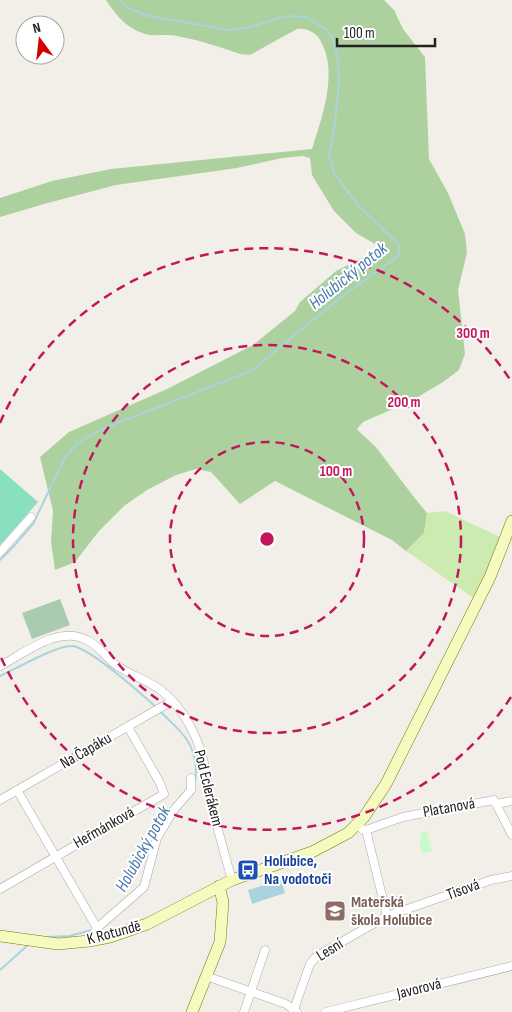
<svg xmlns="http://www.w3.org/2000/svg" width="512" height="1012" font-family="'Sofia Sans Condensed',sans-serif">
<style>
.grass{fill:#cdebb0}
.forest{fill:#add19e}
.cemetery{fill:#aacbaf}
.park{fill:#c8facc}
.pitch{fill:#88e0be}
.water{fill:#aad3df}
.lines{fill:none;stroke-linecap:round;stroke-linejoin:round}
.stream{stroke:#aad3df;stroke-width:2}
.street-casing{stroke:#a9a9a9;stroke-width:9}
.secondary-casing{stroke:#707d05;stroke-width:12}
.street{stroke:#fff;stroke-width:8}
.secondary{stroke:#f7fabf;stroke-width:11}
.ring{fill:none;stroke:#c2185b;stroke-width:2.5;stroke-dasharray:9 6}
.labels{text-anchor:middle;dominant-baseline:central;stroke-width:4;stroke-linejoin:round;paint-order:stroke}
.street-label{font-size:16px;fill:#222;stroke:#fff}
.transit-label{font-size:16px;font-weight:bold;fill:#164399;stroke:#fff;text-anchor:start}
.education-label{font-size:16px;font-weight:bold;fill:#785e54;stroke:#fff;text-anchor:start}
.water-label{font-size:18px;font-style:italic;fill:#4a7aab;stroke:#fff}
.centre{fill:#c2185b;stroke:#fff;stroke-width:2.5}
.ring-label{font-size:15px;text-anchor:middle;font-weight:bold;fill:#c2185b;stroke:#fff;stroke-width:4;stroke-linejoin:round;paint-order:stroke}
</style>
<rect width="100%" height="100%" fill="#f2efe9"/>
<polygon class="grass" points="445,511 504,539 475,599 406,551 424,533 427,513"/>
<path class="forest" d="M106,0H384L394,10L403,29L425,57L429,159L448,193L465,234L467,253L458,290L465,354L459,370L443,382L413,400L363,422L357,429C364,437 373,443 379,451C395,472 410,493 427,513L424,533L406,551L392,540L275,481L240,504L211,472L196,469L176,475L147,490L124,506L99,531L75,562L55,570L51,542L53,511L40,457L69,432L167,389L253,345L295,311L300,302L336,271L382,248L356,233L334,211L312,175L310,158L303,156L282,158L237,168L116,185L44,204L0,217V198L52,181L111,169L312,149C322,117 339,72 320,40C315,32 307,28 297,29L250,55L240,54C220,47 199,40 177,36C168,34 159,36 150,35C129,31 117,17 106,0Z"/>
<polygon class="cemetery" points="60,599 70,625 32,639 22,613"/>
<polygon class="park" points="427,831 432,851 422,853 420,844 421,833"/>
<polygon class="pitch" points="0,469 38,502 0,545"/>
<polygon class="water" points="281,880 285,893 252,904 248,890"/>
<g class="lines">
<g class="stream">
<polyline points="0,560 13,547 33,524 65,457 78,443 102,429 251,371 340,298 397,257 400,250 398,244 357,204 334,173 329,155 334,130 339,83 338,61 334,41 328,31 306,17 286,16 247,28 229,30 148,16 126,7 120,0"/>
<path d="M0,676C16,669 55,646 71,646C89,646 141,694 156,707"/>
<path d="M159,710C168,720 180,729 187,740C194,750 199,771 194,782"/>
<polyline points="48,937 69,936 92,930"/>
<polyline points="0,970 28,945"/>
</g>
<g class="street-casing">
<g id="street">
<polyline points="0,552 31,517"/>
<path d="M0,666C25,653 58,625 87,640C100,646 107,660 119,667C133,676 149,681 162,691C186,710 201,743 206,773C208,782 208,791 210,799C217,826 224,853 232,880"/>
<polyline points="17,790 97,928"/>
<polyline points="0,800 172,701"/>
<polyline points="496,804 512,801"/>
<polyline points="362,829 366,830 387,916"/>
<polyline points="366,830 403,817 494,800 512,835"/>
<polyline points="0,889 164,794 160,783 128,727"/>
<polyline points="89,941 97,928 144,887 157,838 173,811 191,790 191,778"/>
<polyline points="206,976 286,1004 297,1012"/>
<polyline points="244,1012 265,950"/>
<polyline points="293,1012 310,964 317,956 387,916 491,880 512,876"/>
<polyline points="326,1012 512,966"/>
</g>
</g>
<g class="secondary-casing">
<g id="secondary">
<polyline points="0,936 58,944 89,941 110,937 147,924 232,880 312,852 348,833 364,817 386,784 490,577 512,521"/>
<polyline points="192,1012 220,942 223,902 219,886"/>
</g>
</g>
<use href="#street" class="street"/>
<use href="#secondary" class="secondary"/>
</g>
<g class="ring">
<circle cx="267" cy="539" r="97"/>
<circle cx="267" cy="539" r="194"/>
<path d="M511 697A291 291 0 0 1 0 655M0 423A291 291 0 0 1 511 381"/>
</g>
<defs>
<g id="bus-square" transform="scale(1.125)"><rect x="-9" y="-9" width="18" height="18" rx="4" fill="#1a4fb4" stroke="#fff"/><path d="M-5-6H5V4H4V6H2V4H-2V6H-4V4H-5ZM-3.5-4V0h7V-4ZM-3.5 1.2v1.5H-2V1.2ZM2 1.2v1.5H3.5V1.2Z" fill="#fff"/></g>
<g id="school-square" transform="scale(1.125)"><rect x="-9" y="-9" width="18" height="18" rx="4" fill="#8d6e63" stroke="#fff"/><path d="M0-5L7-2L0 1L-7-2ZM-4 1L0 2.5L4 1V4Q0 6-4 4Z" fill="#fff"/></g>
</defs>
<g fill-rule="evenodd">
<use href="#bus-square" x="248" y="870"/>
<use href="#school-square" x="335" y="911"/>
</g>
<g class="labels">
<g class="street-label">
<text transform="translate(86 751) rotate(-30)">Na Čapáku</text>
<text transform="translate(208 788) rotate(76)">Pod Eclerákem</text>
<text transform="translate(449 808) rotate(-10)">Platanová</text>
<text transform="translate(104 828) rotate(-30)">Heřmánková</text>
<text transform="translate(463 890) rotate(-20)">Tisová</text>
<text transform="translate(114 933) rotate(-15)">K Rotundě</text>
<text transform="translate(330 950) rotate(-32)">Lesní</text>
<text transform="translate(419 989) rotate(-14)">Javorová</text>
</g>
<g class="transit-label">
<text x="264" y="861">Holubice,<tspan x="264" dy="18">Na vodotoči</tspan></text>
</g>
<g class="education-label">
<text x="351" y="902">Mateřská<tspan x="351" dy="18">škola Holubice</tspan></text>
</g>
<g class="water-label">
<text transform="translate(348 276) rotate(-39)">Holubický potok</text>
<text transform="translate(143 849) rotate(-61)">Holubický potok</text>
</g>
</g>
<circle cx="267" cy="539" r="8" class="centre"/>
<g class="ring-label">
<text x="473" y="338">300 m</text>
<text x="404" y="407">200 m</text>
<text x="336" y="476">100 m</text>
</g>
<g transform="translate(40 40) rotate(345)"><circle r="24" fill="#ffffff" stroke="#a7a7a7"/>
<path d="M0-4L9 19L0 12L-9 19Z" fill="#d40000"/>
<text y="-8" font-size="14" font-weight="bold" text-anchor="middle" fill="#222222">N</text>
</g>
<path d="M337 38v8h98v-8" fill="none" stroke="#222222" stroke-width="2.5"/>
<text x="344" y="38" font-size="15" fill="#222222" stroke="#ffffff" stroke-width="4" paint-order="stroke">100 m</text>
</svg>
